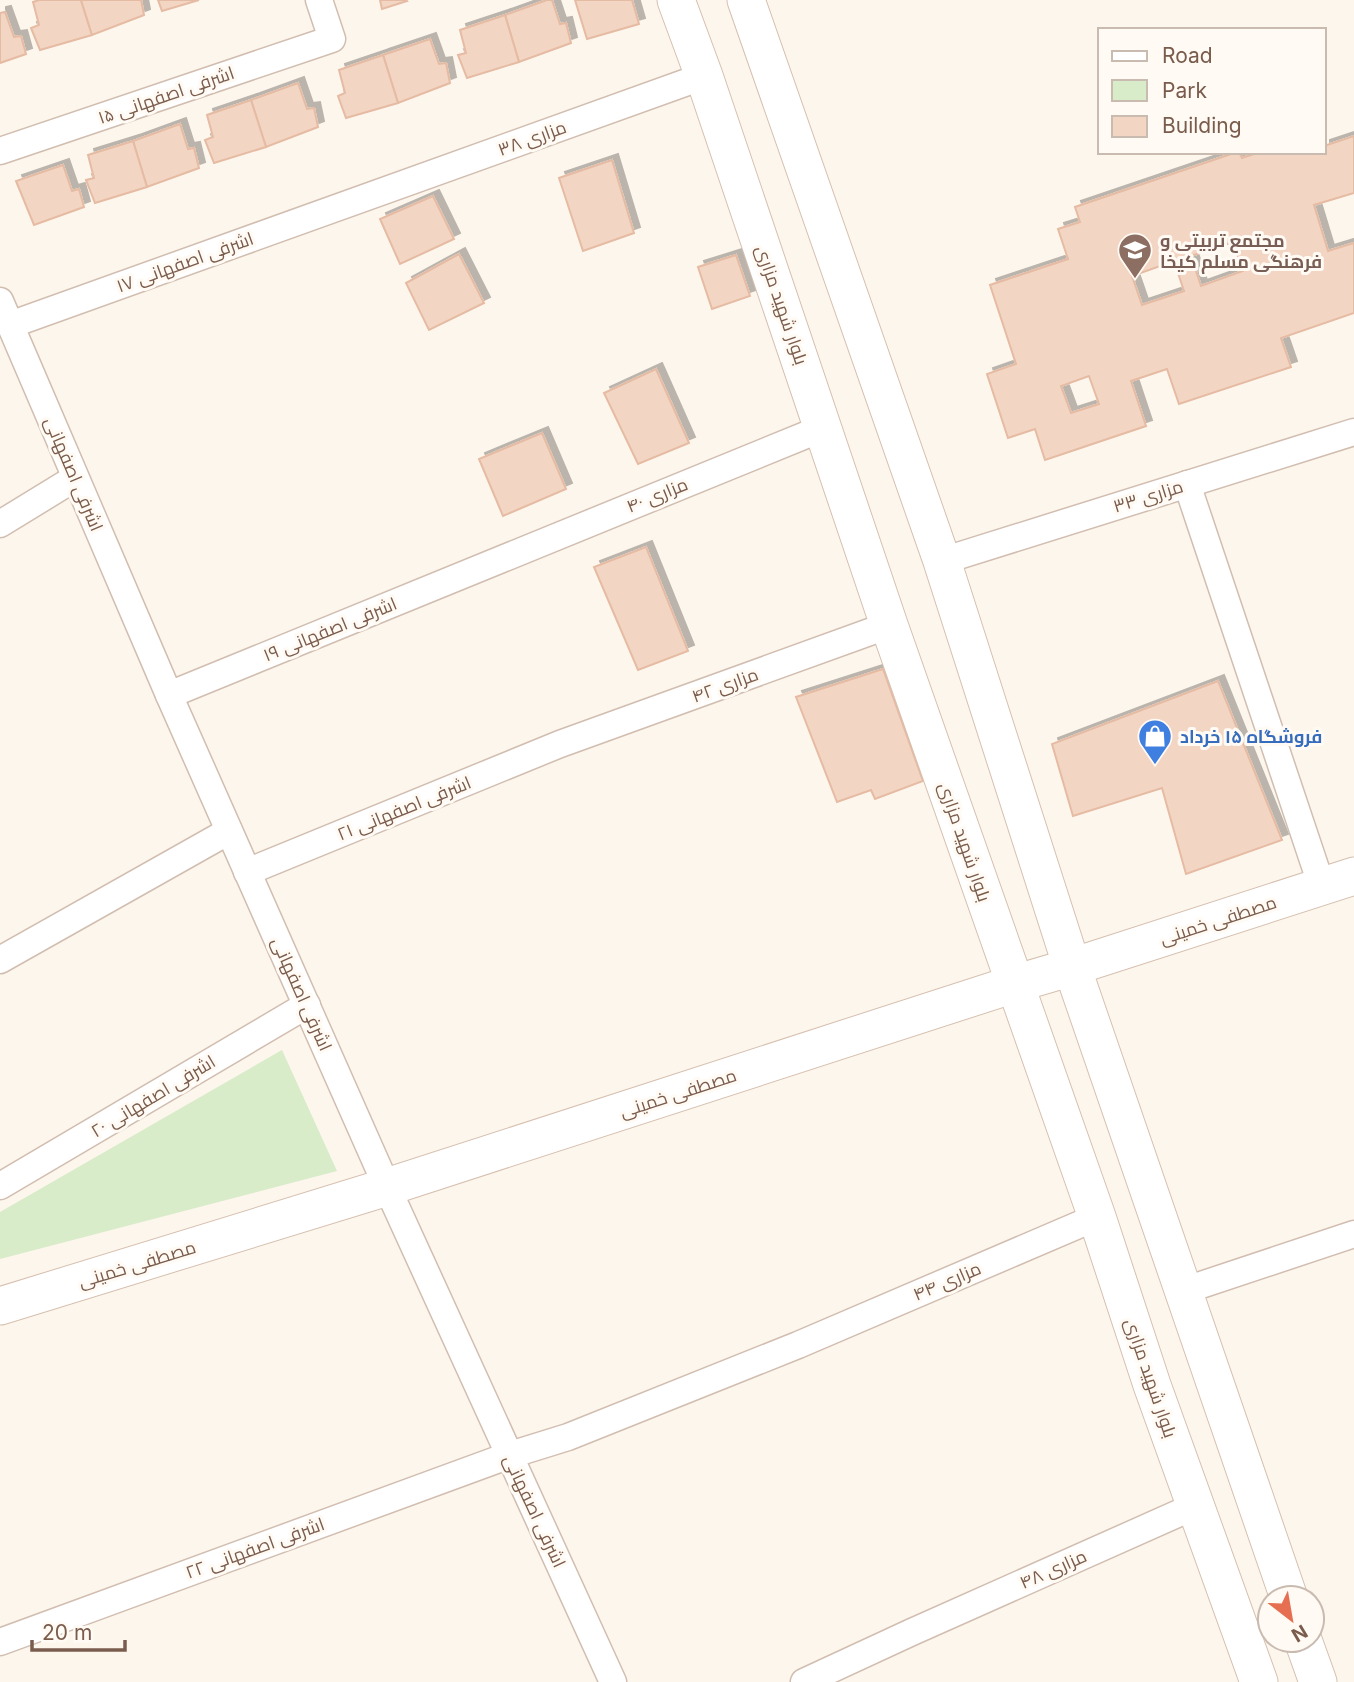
<svg xmlns="http://www.w3.org/2000/svg" width="1354" height="1682" font-family="Inter,Cairo,sans-serif">
<style>
.green{fill:#d8ecc9}
.building{fill:#f3d5c3;stroke:#e6bba3;stroke-width:2;fill-rule:evenodd;filter:url(#shadow)}
.lines{fill:none;stroke-linecap:round;stroke-linejoin:round}
.minor-casing{stroke:#d1beb0;stroke-width:29}
.secondary-casing{stroke:#d6c0b0;stroke-width:39}
.minor{stroke:#fff;stroke-width:26}
.secondary{stroke:#fff;stroke-width:37}
.labels{text-anchor:middle;dominant-baseline:central;stroke-width:6;stroke-linejoin:round;paint-order:stroke}
.street-label{font-size:18px;fill:#7a5c4d;stroke:#fffaf3}
.education-label{font-size:18px;font-weight:bold;fill:#785e54;stroke:#fffaf3;text-anchor:start}
.shop-label{font-size:18px;font-weight:bold;fill:#366cbe;stroke:#fffaf3;text-anchor:start}
</style>
<defs>
<filter id="shadow"><feDropShadow dx="6" dy="-6" stdDeviation="0" flood-color="#0004"/></filter>
</defs>
<rect width="100%" height="100%" fill="#fdf6ec"/>
<polygon class="green" points="282,1050 337,1171 0,1259 0,1212"/>
<g class="building">
<polygon points="39,0 81,0 92,35 40,50 31,28 39,25 33,2"/>
<polygon points="81,0 141,0 144,15 92,35"/>
<polygon points="158,0 199,0 162,11"/>
<polygon points="380,0 406,0 407,1 382,9"/>
<polygon points="547,0 552,0 560,24 566,23 571,43 519,62 505,15"/>
<polygon points="575,0 632,0 639,24 587,39"/>
<polygon points="5,12 14,37 21,36 26,54 0,63 0,13"/>
<polygon points="505,15 519,62 467,78 458,55 466,53 460,30"/>
<polygon points="430,39 439,64 446,63 450,83 398,103 383,55"/>
<polygon points="383,55 398,103 346,118 338,96 345,93 339,70"/>
<polygon points="298,83 307,109 314,108 318,127 266,147 251,100"/>
<polygon points="251,100 266,147 214,163 205,140 213,137 207,115"/>
<polygon points="180,124 188,149 194,148 199,168 147,187 133,141"/>
<path d="M1354,136V193L1314,205L1328,251L1354,243V313L1281,338L1291,367L1179,404L1167,369L1131,381L1146,426L1045,460L1035,429L1008,438L987,374L1016,364L990,285L1068,259L1058,229L1080,222L1075,207L1237,152H1239L1242,158L1260,152H1324V146ZM1233,242L1243,271L1201,286L1191,256ZM1174,261L1184,291L1142,305L1132,276ZM1089,376L1099,404L1071,413L1061,386Z"/>
<polygon points="133,141 147,187 95,203 86,180 94,178 88,155"/>
<polygon points="612,160 634,233 583,251 559,178"/>
<polygon points="63,165 72,191 79,189 84,207 34,225 16,181"/>
<polygon points="433,196 454,239 400,264 380,219"/>
<polygon points="459,254 484,303 429,330 406,283"/>
<polygon points="736,255 750,296 712,309 698,267"/>
<polygon points="656,369 689,443 638,464 604,393"/>
<polygon points="542,433 566,489 503,516 479,459"/>
<polygon points="646,547 688,651 638,670 594,567"/>
<polygon points="883,669 923,781 875,799 871,790 837,802 796,697"/>
<polygon points="1218,681 1282,840 1186,874 1162,788 1073,816 1052,744"/>
</g>
<g class="lines">
<g class="minor-casing">
<g id="minor">
<polyline points="0,151 332,39 319,0"/>
<polyline points="0,301 169,695 387,1187 613,1682"/>
<polyline points="10,325 704,76"/>
<polyline points="1187,484 1322,887"/>
<polyline points="0,524 75,478"/>
<polyline points="942,561 1354,432"/>
<polyline points="169,695 823,428"/>
<polyline points="247,872 560,744 889,625"/>
<polyline points="0,960 229,831"/>
<polyline points="0,1186 307,1005"/>
<polyline points="1183,1291 1354,1234"/>
<polyline points="0,1642 510,1455 568,1437 798,1345 1097,1217"/>
<polyline points="804,1682 912,1632 1195,1506"/>
</g>
</g>
<g class="secondary-casing">
<g id="secondary">
<polyline points="676,0 704,76 889,625 1097,1217 1152,1385 1259,1682"/>
<polyline points="746,0 942,561 1072,967 1289,1598"/>
<polyline points="0,1306 387,1187 1014,984 1072,967 1354,876"/>
<polyline points="1303,1640 1318,1682"/>
</g>
</g>
<use href="#minor" class="minor"/>
<use href="#secondary" class="secondary"/>
</g>
<defs>
<g id="school-pin" transform="scale(1.75)"><path d="M0 17L-7.5 6A9.5 9.5 0 1 1 7.5 6Z" fill="#8d6e63" stroke="#fffaf3"/><path d="M0-5L7-2L0 1L-7-2ZM-4 1L0 2.5L4 1V4Q0 6-4 4Z" fill="#fff"/></g>
<g id="shop-pin" transform="scale(1.75)"><path d="M0 17L-7.5 6A9.5 9.5 0 1 1 7.5 6Z" fill="#3f7fe0" stroke="#fffaf3"/><path d="M-5-2.5h2.3a2.7 3.5 0 0 1 5.4 0H5L5.5 6h-11ZM-1.5-2.5h3a1.5 2.3 0 0 0-3 0Z" fill="#fff"/></g>
</defs>
<g fill-rule="evenodd">
<use href="#school-pin" x="1135" y="250"/>
<use href="#shop-pin" x="1155" y="736"/>
</g>
<g class="labels">
<g class="street-label">
<text transform="translate(166 95) rotate(-19)">اشرفی اصفهانی ۱۵</text>
<text transform="translate(532 138) rotate(-20)">مزاری ۳۸</text>
<text transform="translate(185 262) rotate(-20)">اشرفی اصفهانی ۱۷</text>
<text transform="translate(782 305) rotate(71)">بلوار شهید مزاری</text>
<text transform="translate(74 474) rotate(67)">اشرفی اصفهانی</text>
<text transform="translate(657 495) rotate(-22)">مزاری ۴۰</text>
<text transform="translate(1148 496) rotate(-17)">مزاری ۳۳</text>
<text transform="translate(330 629) rotate(-22)">اشرفی اصفهانی ۱۹</text>
<text transform="translate(725 685) rotate(-20)">مزاری ۴۲</text>
<text transform="translate(404 808) rotate(-22)">اشرفی اصفهانی ۲۱</text>
<text transform="translate(965 842) rotate(71)">بلوار شهید مزاری</text>
<text transform="translate(1218 920) rotate(-18)">مصطفی خمینی</text>
<text transform="translate(302 994) rotate(66)">اشرفی اصفهانی</text>
<text transform="translate(678 1093) rotate(-18)">مصطفی خمینی</text>
<text transform="translate(153 1096) rotate(-31)">اشرفی اصفهانی ۲۰</text>
<text transform="translate(137 1264) rotate(-17)">مصطفی خمینی</text>
<text transform="translate(947 1281) rotate(-23)">مزاری ۴۴</text>
<text transform="translate(1151 1378) rotate(71)">بلوار شهید مزاری</text>
<text transform="translate(535 1511) rotate(65)">اشرفی اصفهانی</text>
<text transform="translate(255 1548) rotate(-20)">اشرفی اصفهانی ۲۲</text>
<text transform="translate(1053 1569) rotate(-24)">مزاری ۴۸</text>
</g>
<g class="education-label">
<text x="1160" y="240">مجتمع تربیتی و<tspan x="1160" dy="21">فرهنگی مسلم کیخا</tspan></text>
</g>
<g class="shop-label">
<text x="1180" y="736">فروشگاه ۱۵ خرداد</text>
</g>
</g>
<rect x="1098" y="28" width="228" height="126" fill="#fffaf3" stroke="#cabbb1" stroke-width="2"/>
<rect x="1112" y="51" width="35" height="10" fill="#ffffff" stroke="#cabbb1" stroke-width="2"/>
<text x="1162" y="63" font-size="21" fill="#7a5c4d">Road</text>
<rect x="1112" y="80" width="35" height="21" fill="#d8ecc9" stroke="#cabbb1" stroke-width="2"/>
<text x="1162" y="98" font-size="21" fill="#7a5c4d">Park</text>
<rect x="1112" y="116" width="35" height="21" fill="#f3d5c3" stroke="#cabbb1" stroke-width="2"/>
<text x="1162" y="133" font-size="21" fill="#7a5c4d">Building</text>
<g transform="translate(1291 1619) rotate(149)"><circle r="33" fill="#fffaf3" stroke="#cabbb1" stroke-width="2"/>
<path d="M0-5L12 26L0 18L-12 26Z" fill="#e76f51"/>
<text y="-10" font-size="19" font-weight="bold" text-anchor="middle" fill="#7a5c4d">N</text>
</g>
<path d="M32 1640v10h93v-10" fill="none" stroke="#7a5c4d" stroke-width="3.5"/>
<text x="42" y="1640" font-size="21" fill="#7a5c4d" stroke="#fffaf3" stroke-width="5" paint-order="stroke">20 m</text>
</svg>
